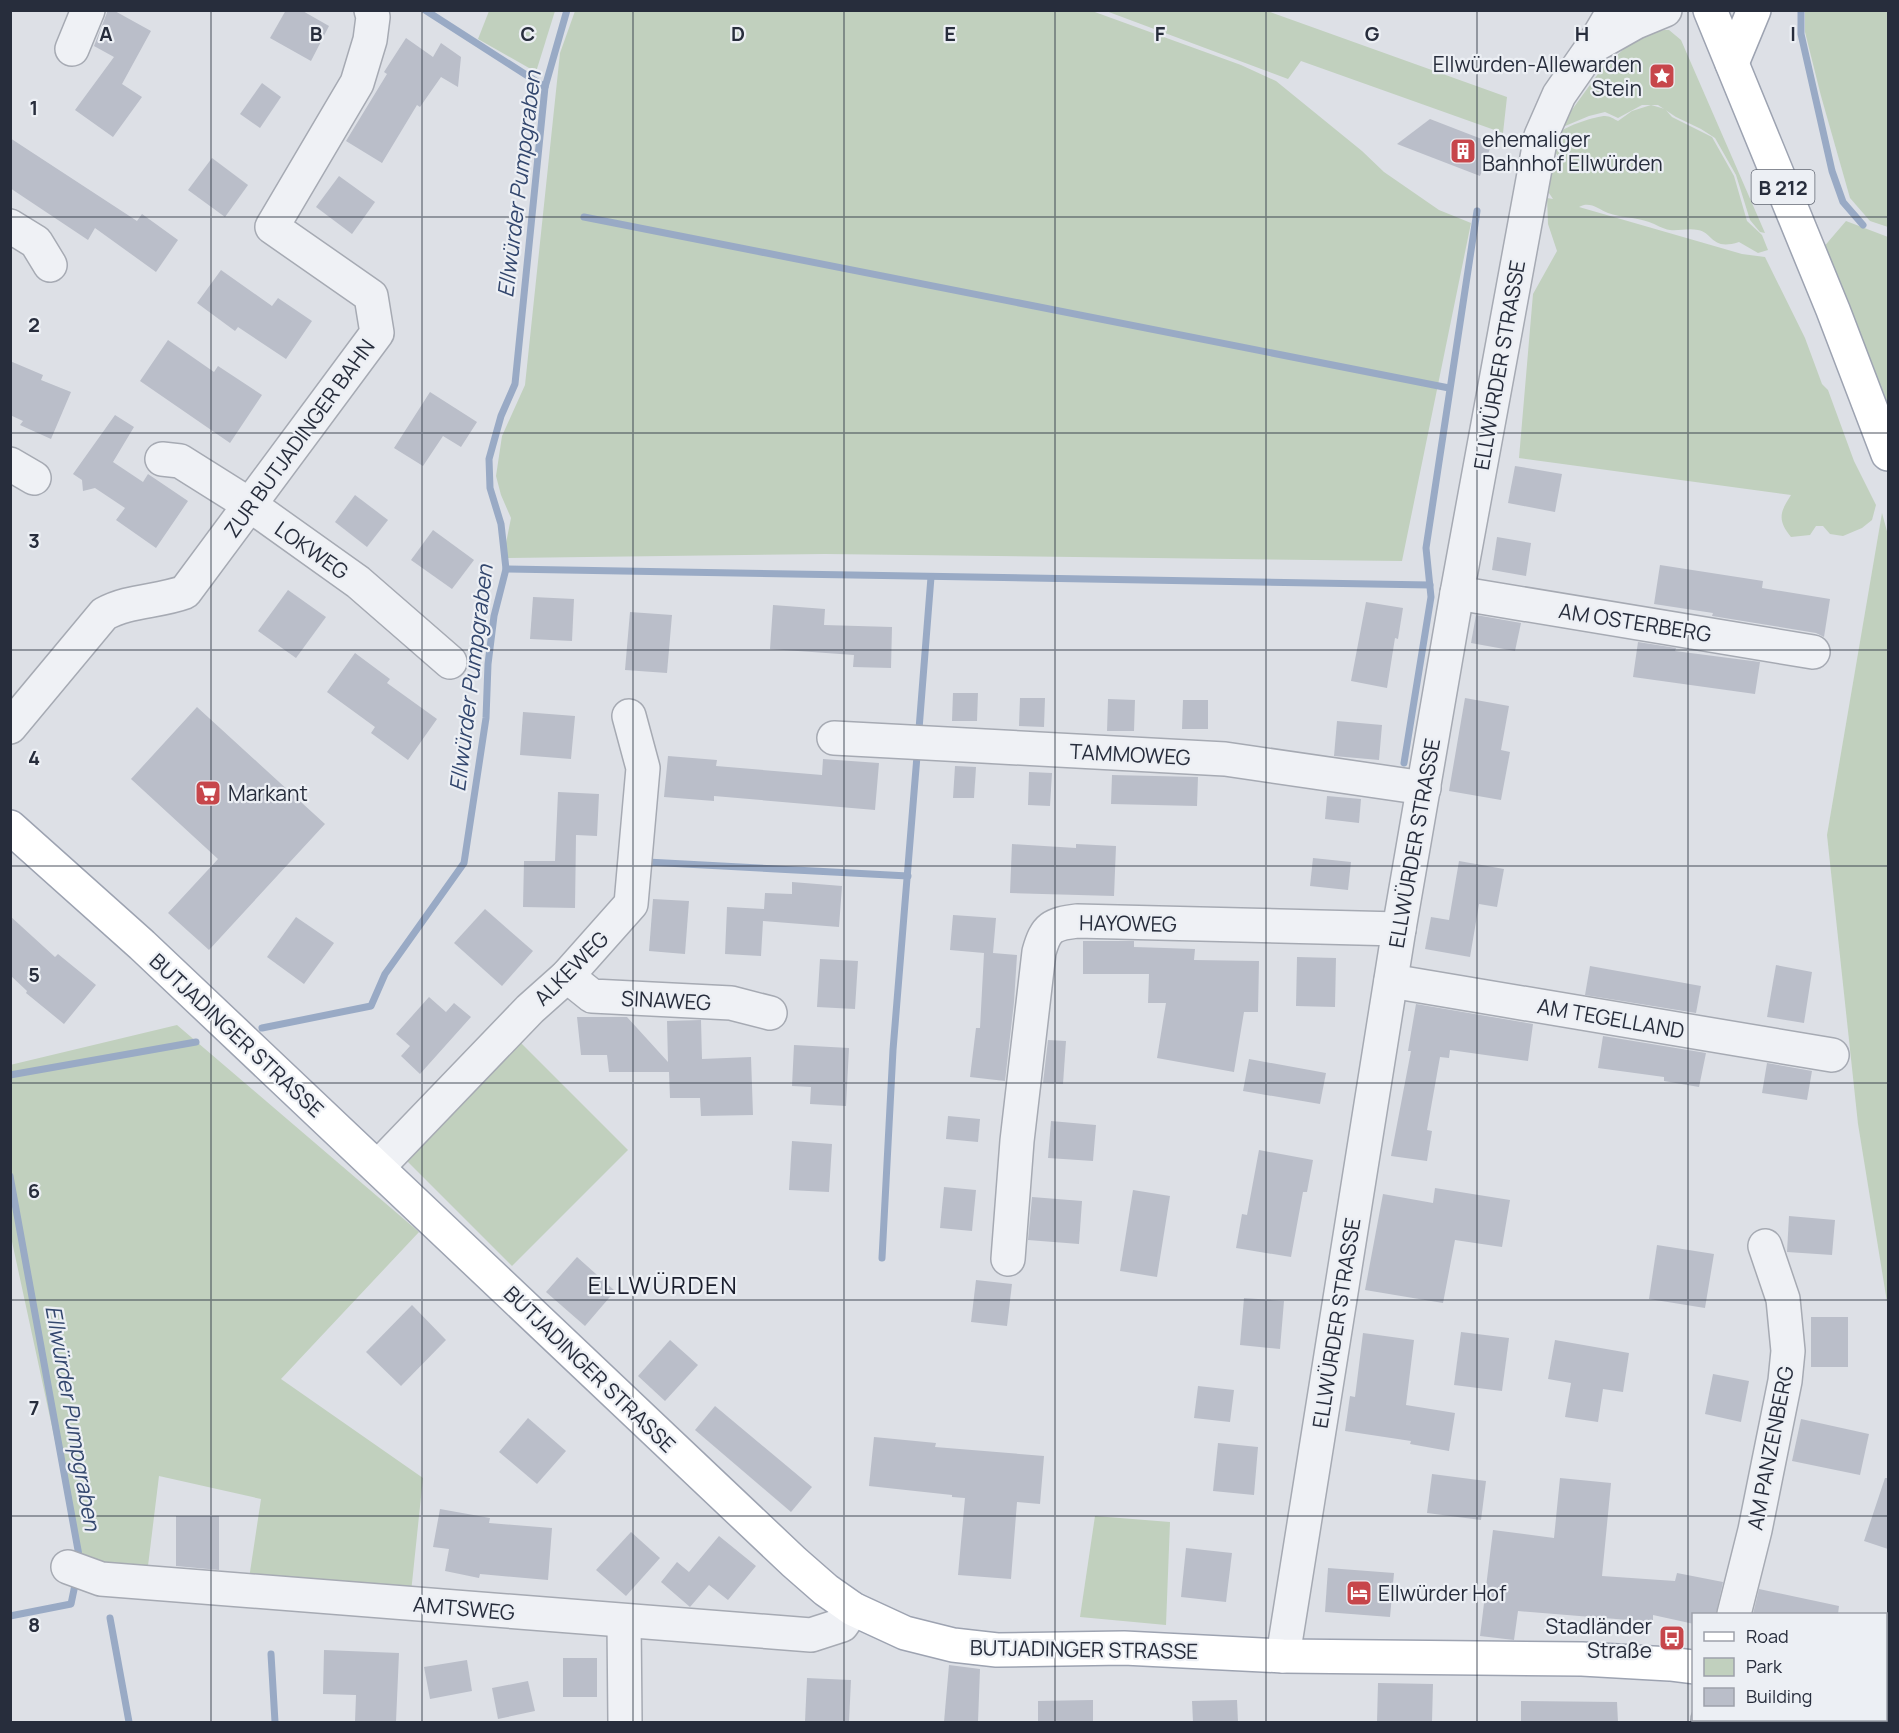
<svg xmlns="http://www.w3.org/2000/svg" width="1899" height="1733" font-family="Manrope,sans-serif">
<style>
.green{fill:#c1d0be}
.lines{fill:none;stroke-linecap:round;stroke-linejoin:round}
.stream{stroke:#99aac5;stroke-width:7}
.building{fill:#babec9}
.minor-casing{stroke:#a6aab3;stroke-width:36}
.major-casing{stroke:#9da3b1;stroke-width:36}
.minor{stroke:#eff1f5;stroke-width:33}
.major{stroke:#fff;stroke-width:33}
.grid{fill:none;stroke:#272d3c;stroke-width:1.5;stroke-opacity:0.55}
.labels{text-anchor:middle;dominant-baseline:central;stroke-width:4.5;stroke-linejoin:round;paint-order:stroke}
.shield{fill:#eceff4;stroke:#626773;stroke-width:1.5}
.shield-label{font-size:20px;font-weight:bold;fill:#272d3c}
.poi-label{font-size:21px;fill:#272d3c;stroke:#eceff4;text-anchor:start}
.street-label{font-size:21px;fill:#272d3c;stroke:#eceff4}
.water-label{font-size:22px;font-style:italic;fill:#33476e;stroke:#eceff4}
.quarter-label{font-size:24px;letter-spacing:1.5px;fill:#1a1e2d;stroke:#eceff4}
.grid-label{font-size:20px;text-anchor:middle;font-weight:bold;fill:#272d3c;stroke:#eceff4;stroke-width:4.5;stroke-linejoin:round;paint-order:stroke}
</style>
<rect width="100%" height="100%" fill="#dde0e6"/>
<g class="green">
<polygon points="489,11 555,11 536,72 478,39"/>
<polygon points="575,11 1092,11 1241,65 1276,81 1362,151 1384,172 1439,210 1471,223 1402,561 825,554 503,558 511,518 501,495 496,476 502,436 525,385 560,53"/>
<polygon points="1106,11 1267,11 1507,97 1503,133 1301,61 1288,79"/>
<polygon points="1805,11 1888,11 1888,227 1870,221 1850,198 1821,96 1805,32"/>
<polygon points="1664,30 1669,30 1681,40 1765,233 1760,232 1750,220 1736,175 1715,138 1701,129 1676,117 1658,105 1642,105 1618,118 1605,112 1589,116 1558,129 1603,67 1638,37"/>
<path d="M1651,105L1665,109L1672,117L1712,137L1734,176L1747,221L1762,235L1768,250L1758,253L1739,242C1711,251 1714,233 1698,230C1688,228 1679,231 1670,230C1662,229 1656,224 1649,222C1636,217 1621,218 1608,213C1598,209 1590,201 1579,207L1742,254L1765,257L1805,338L1822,384L1828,390L1854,461L1876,505L1872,520L1862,528L1843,536L1830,534L1823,526H1816L1810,535L1791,537C1777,520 1780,512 1791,495L1519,458L1533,294L1557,251L1548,224L1547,198L1553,199L1549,193L1551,174L1558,168L1560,159L1555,152C1556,146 1556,138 1560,133C1564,126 1597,116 1605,116C1610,116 1614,119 1618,121L1632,111Z"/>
<polygon points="1846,221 1888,237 1888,408 1873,365 1822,249"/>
<polygon points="1882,513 1888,535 1888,1308 1858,1124 1827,835"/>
<polygon points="177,1025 419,1232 281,1379 423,1478 410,1602 247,1592 261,1499 159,1476 147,1574 81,1561 11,1237 10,1065"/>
<polygon points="519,1041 628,1150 512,1266 403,1157"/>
<polygon points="1095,1516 1170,1522 1166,1625 1080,1617"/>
</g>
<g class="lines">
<g class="stream">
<polyline points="425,10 545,87"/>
<polyline points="1801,10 1801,34 1832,171 1843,202 1863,225"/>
<polyline points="584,217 1449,388"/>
<polyline points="506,569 1430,585"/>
<polyline points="919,729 931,577"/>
<polyline points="1404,763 1431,597 1426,548 1477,211"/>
<polyline points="647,862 908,876"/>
<polyline points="262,1028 371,1006 385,974 464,863 486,718 488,664 494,616 506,569 501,524 490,488 489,459 501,416 515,384 545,87 567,10"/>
<polyline points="10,1075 196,1042"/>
<polyline points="10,1176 80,1561"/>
<polyline points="882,1258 893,1050 917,756"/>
<polyline points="10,1616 71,1604 76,1580"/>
<polyline points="110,1618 129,1722"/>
<polyline points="271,1654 275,1722"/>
</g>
</g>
<g class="building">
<polygon points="108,10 113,10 151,31 122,84 142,97 113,137 75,110 114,57 94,46"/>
<polygon points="286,10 301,10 329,26 311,61 270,38"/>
<polygon points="406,38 433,57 441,43 461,57 458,87 441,77 420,107 417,105 382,163 346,141 387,74 384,72"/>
<polygon points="262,83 281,97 260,128 240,114"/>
<polygon points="1430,119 1492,143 1480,176 1397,144"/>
<polygon points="10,138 137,221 142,214 178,240 156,272 95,228 88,240 10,188"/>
<polygon points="212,158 248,185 225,217 188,190"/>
<polygon points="339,176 375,202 352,234 316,207"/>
<polygon points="221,270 272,306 278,298 312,321 286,359 238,327 235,331 197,303"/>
<polygon points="168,340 214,372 218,366 262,395 230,443 140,381"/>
<polygon points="10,361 43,375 41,380 71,392 51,439 20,425 23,421 10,415"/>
<polygon points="430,392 477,422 461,447 443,436 423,466 394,448"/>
<polygon points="115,415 134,427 113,462 143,482 148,474 188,501 156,548 116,520 125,508 95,488 83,491 82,480 73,474"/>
<polygon points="1515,466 1562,474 1555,512 1508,503"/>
<polygon points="355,495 388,520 367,547 335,522"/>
<polygon points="433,530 474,560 452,589 411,560"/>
<polygon points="1497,537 1531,543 1526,576 1492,570"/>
<polygon points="1660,565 1763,581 1762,588 1830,599 1824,637 1816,633 1712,616 1713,613 1654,604"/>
<polygon points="288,590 326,617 296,658 258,631"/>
<polygon points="533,597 574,599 572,641 530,639"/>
<polygon points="1366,602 1403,608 1398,639 1395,638 1387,688 1351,681"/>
<polygon points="773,605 825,609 824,625 892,627 891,668 853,667 854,655 770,649"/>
<polygon points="630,612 672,615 667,673 625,670"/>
<polygon points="1476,615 1521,623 1515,651 1471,643"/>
<polygon points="1638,642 1676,648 1675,651 1760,662 1755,694 1633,677"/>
<polygon points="355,653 390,679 387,683 437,719 408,760 371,733 375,727 327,692"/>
<polygon points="953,693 978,693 977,721 952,721"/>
<polygon points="1020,698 1045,698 1044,727 1019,726"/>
<polygon points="1465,698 1509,706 1501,750 1510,752 1501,800 1449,791"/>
<polygon points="1108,699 1135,700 1134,731 1107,731"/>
<polygon points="1183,700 1208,700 1208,729 1182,729"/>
<polygon points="197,707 325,824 209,950 168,913 218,859 131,779"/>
<polygon points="523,712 575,716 571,759 520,755"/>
<polygon points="1337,721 1382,725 1379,760 1334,756"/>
<polygon points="668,756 717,760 716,766 822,775 823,759 879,763 875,810 714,796 714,801 664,797"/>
<polygon points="955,766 976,767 974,798 953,798"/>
<polygon points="1029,772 1052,773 1050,806 1028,805"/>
<polygon points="1112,775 1198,777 1197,806 1111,804"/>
<polygon points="558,792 599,794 597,836 576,835 575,908 523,907 524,861 555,861"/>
<polygon points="1327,796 1361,799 1359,823 1325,819"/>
<polygon points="1012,844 1076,848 1076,844 1116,846 1114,896 1010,893"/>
<polygon points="1313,858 1351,862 1348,890 1310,886"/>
<polygon points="1459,861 1504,869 1497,907 1479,904 1470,957 1425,949 1431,917 1449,920"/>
<polygon points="792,882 842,886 839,927 763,921 761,956 725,954 727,907 764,909 765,893 792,894"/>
<polygon points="653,899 689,901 685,954 649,951"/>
<polygon points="485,909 533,951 502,986 454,943"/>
<polygon points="953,915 996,918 993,953 1017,955 1014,1002 1005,1081 970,1077 976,1028 980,1028 984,953 950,950"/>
<polygon points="10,916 55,957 58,954 96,985 64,1024 26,993 27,991 10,975"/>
<polygon points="296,917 334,943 304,984 267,957"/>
<polygon points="1083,941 1134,941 1134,947 1195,949 1194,960 1259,961 1258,1012 1244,1012 1234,1072 1157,1058 1166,1003 1148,1003 1149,974 1083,974"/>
<polygon points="1297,957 1336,958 1335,1007 1296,1006"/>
<polygon points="820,959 858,961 855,1009 817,1007"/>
<polygon points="1776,965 1812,972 1804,1023 1767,1017"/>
<polygon points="1590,966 1701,986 1696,1013 1585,995"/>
<polygon points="429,997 446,1012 454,1003 471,1017 420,1074 401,1056 410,1046 396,1034"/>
<polygon points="1416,1004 1533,1024 1528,1061 1450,1050 1449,1058 1440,1057 1427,1130 1432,1131 1427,1161 1391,1156 1411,1051 1408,1051"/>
<polygon points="577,1017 627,1017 668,1062 667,1021 701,1020 702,1059 751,1057 753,1115 701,1116 700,1098 670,1098 669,1072 609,1072 607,1055 581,1055"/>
<polygon points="1603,1036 1706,1053 1699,1087 1664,1081 1664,1077 1598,1068"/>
<polygon points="1048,1040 1066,1041 1063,1084 1043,1083"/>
<polygon points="794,1045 849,1048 846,1106 810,1104 811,1087 792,1086"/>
<polygon points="1249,1059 1326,1073 1320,1104 1243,1091"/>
<polygon points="1767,1063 1812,1071 1807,1100 1762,1093"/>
<polygon points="948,1116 980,1119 978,1142 946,1139"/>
<polygon points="1051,1121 1096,1125 1093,1161 1048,1158"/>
<polygon points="792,1141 832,1144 829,1192 789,1190"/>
<polygon points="1259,1150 1313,1160 1307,1192 1303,1192 1291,1257 1236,1248 1242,1214 1247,1215"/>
<polygon points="944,1187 976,1190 972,1231 940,1228"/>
<polygon points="1435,1188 1510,1200 1502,1247 1455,1240 1443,1303 1365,1290 1383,1194 1433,1203"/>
<polygon points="1133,1190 1170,1196 1157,1277 1120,1271"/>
<polygon points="1032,1197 1082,1201 1079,1244 1028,1240"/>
<polygon points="1789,1216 1835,1220 1832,1255 1787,1252"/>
<polygon points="1657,1245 1714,1254 1705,1308 1649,1299"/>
<polygon points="577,1257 615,1291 585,1326 546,1292"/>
<polygon points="976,1280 1012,1284 1007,1326 971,1322"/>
<polygon points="1244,1298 1284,1301 1280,1349 1240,1345"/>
<polygon points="412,1305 446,1340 401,1386 366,1352"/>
<rect x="1811" y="1317" width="37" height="50"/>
<polygon points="1461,1332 1509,1338 1502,1391 1454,1385"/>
<polygon points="1363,1333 1414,1340 1406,1405 1455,1413 1449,1451 1410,1444 1411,1441 1345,1431 1350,1396 1355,1397"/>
<polygon points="670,1340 698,1365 665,1401 638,1376"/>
<polygon points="1555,1340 1629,1353 1623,1392 1603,1389 1598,1422 1565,1417 1571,1383 1548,1379"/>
<polygon points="1713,1374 1749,1381 1741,1422 1705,1414"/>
<polygon points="1198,1386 1234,1390 1230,1422 1194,1418"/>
<polygon points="715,1406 812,1487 791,1512 695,1430"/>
<polygon points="528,1418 566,1451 537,1484 499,1452"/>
<polygon points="1801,1419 1869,1434 1860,1475 1792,1461"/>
<polygon points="874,1437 936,1443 935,1447 1044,1456 1040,1504 1017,1502 1011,1579 958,1575 965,1498 952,1497 952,1495 869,1486"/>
<polygon points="1218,1443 1258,1447 1254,1495 1213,1491"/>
<polygon points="1432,1474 1486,1481 1481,1520 1427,1513"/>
<polygon points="1560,1478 1611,1483 1602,1576 1675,1581 1677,1573 1723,1582 1716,1614 1694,1614 1694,1624 1653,1615 1653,1622 1518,1611 1514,1640 1480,1636 1493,1530 1554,1538"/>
<polygon points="1885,1478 1888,1478 1888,1549 1864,1541"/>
<polygon points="440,1509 490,1518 489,1523 552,1528 548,1580 480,1574 479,1578 445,1571 449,1549 433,1547"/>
<polygon points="176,1516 219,1516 219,1570 176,1566"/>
<polygon points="631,1532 660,1558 626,1596 596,1570"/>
<polygon points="719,1536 756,1566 728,1600 709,1585 690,1607 661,1582 677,1562 689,1572"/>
<polygon points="1186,1548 1232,1553 1226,1602 1181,1597"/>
<polygon points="1328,1568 1394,1573 1390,1617 1325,1612"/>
<polygon points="1759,1589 1839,1606 1838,1614 1753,1614"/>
<polygon points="324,1650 399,1653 396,1722 355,1722 356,1695 323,1694"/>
<rect x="563" y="1658" width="34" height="39"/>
<polygon points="467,1660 472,1691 430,1699 424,1667"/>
<polygon points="949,1665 980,1669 978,1722 944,1722"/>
<polygon points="807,1678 851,1680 849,1722 805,1722"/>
<polygon points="528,1681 535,1711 498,1719 492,1688"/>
<polygon points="1378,1683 1433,1684 1432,1722 1377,1722"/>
<polygon points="1093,1700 1093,1722 1038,1722 1038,1701"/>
<polygon points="1237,1700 1238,1722 1193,1722 1192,1701"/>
<polygon points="1521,1701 1617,1702 1618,1722 1521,1722"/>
</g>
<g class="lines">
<g class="minor-casing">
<g id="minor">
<polyline points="1597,44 1636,22 1665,10"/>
<polyline points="72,49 88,10"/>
<polyline points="10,226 36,242 50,265"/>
<polyline points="162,459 180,461 250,505 358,582 450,662"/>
<polyline points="10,464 34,478"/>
<polyline points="1457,593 1813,652"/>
<path d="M10,727L104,614C129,600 158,602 185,592L377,333L371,296L272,227L357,83L370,40L373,17L371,10"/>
<polyline points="834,738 1225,759 1424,788"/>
<polyline points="567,976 592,996 731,1003 770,1013"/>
<polyline points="1391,981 1832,1055"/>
<polyline points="378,1167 530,1009 567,976 631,904 643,768 629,716"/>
<path d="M1008,1259L1017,1141L1039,952C1046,927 1052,924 1077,921L1399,929"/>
<polyline points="68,1567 101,1579 811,1635 842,1625 853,1609"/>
<polyline points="1734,1614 1755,1530 1785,1381 1788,1351 1783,1299 1765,1246"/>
<polyline points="624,1621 625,1722"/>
<polyline points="1283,1656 1399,929 1457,593 1541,136 1559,95 1593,46 1610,17 1617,10"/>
<polyline points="1708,1722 1708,1720"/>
</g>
</g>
<g class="major-casing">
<g id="major">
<polyline points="1710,10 1833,310 1888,454"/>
<polyline points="1732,63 1754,10"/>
<polyline points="10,827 142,945 794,1562 826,1590 853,1609 905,1633 953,1645 997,1650 1124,1648 1283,1656 1582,1659 1670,1664 1694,1667"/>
<polyline points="1886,1712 1888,1713"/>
<polyline points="1835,1720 1840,1722"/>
</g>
</g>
<use href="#minor" class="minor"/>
<use href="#major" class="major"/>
</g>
<path class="grid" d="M211,10V1722M422,10V1722M633,10V1722M844,10V1722M1055,10V1722M1266,10V1722M1477,10V1722M1688,10V1722M10,217H1888M10,433H1888M10,650H1888M10,866H1888M10,1083H1888M10,1300H1888M10,1516H1888"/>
<defs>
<g id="sight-square" transform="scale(1.35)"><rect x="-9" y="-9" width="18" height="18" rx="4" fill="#c7464b" stroke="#eceff4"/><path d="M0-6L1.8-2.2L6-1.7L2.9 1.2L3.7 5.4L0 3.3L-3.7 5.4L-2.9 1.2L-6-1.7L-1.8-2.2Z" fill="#fff"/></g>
<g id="building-square" transform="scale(1.35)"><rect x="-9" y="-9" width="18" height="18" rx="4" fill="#c7464b" stroke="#eceff4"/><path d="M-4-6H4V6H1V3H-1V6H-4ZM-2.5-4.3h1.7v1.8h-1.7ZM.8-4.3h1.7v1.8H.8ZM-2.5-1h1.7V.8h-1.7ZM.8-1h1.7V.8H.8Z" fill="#fff"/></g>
<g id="supermarket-square" transform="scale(1.35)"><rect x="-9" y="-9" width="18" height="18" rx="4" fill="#c7464b" stroke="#eceff4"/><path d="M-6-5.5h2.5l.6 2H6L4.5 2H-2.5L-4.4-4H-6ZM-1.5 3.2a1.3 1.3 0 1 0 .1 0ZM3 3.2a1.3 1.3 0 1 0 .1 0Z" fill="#fff"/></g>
<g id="hotel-square" transform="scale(1.35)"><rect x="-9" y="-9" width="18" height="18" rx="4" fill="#c7464b" stroke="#eceff4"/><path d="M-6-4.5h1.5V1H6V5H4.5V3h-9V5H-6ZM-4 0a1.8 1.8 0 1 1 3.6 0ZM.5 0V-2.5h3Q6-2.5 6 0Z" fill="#fff"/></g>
<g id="bus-square" transform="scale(1.35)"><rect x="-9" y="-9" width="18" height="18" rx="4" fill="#c7464b" stroke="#eceff4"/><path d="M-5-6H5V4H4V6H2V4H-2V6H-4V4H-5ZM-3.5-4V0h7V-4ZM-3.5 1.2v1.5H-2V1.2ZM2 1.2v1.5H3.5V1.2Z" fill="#fff"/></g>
</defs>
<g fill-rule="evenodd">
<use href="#sight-square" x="1662" y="76"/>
<use href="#building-square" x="1463" y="151"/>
<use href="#supermarket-square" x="208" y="793"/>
<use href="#hotel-square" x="1359" y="1593"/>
<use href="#bus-square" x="1672" y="1638"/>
</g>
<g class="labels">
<rect class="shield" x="1751.5" y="170" width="63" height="34" rx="4.5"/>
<g class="shield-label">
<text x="1783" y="187">B 212</text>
</g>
<g class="poi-label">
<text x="1642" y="64" text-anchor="end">Ellwürden-Allewarden<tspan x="1642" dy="24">Stein</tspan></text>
<text x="1482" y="139">ehemaliger<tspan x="1482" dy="24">Bahnhof Ellwürden</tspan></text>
<text x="228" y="793">Markant</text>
<text x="1378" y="1593">Ellwürder Hof</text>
<text x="1652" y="1626" text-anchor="end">Stadländer<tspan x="1652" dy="24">Straße</tspan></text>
</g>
<g class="street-label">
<text transform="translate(1499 365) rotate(-80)">ELLWÜRDER STRASSE</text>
<text transform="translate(299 438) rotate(-54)">ZUR BUTJADINGER BAHN</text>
<text transform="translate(312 550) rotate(35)">LOKWEG</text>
<text transform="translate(1635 622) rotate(9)">AM OSTERBERG</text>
<text transform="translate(1130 754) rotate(3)">TAMMOWEG</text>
<text transform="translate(1414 843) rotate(-80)">ELLWÜRDER STRASSE</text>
<text transform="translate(1128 923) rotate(1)">HAYOWEG</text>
<text transform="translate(571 968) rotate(-45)">ALKEWEG</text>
<text transform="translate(666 1000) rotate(3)">SINAWEG</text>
<text transform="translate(1611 1018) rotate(10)">AM TEGELLAND</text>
<text transform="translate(237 1035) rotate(43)">BUTJADINGER STRASSE</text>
<text transform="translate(1336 1323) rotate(-81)">ELLWÜRDER STRASSE</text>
<text transform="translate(590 1369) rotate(44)">BUTJADINGER STRASSE</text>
<text transform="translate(1770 1448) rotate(-79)">AM PANZENBERG</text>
<text transform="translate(464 1608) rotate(5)">AMTSWEG</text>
<text transform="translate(1084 1649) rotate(1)">BUTJADINGER STRASSE</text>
</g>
<g class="water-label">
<text transform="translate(519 184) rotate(-83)">Ellwürder Pumpgraben</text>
<text transform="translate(471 678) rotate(-83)">Ellwürder Pumpgraben</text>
<text transform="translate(73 1418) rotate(80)">Ellwürder Pumpgraben</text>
</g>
<g class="quarter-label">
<text x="663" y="1284">ELLWÜRDEN</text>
</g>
</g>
<g class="grid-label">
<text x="106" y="41">A</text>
<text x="316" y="41">B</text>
<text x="528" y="41">C</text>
<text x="738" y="41">D</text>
<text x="950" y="41">E</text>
<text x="1160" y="41">F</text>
<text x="1372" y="41">G</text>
<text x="1582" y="41">H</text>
<text x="1793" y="41">I</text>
<text x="34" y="115">1</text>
<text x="34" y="332">2</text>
<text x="34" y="548">3</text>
<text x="34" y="765">4</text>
<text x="34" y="982">5</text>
<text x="34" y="1198">6</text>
<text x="34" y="1415">7</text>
<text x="34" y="1632">8</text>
</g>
<rect width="1899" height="1733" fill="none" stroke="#272d3c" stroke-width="24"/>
<rect x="1692" y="1613" width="195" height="108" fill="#eceff4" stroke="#9da1aa" stroke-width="1.5"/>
<rect x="1704" y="1632" width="30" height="9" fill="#ffffff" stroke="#9da1aa" stroke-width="1.5"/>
<text x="1746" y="1643" font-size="18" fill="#272d3c">Road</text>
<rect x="1704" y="1658" width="30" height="18" fill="#c1d0be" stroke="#9da1aa" stroke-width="1.5"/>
<text x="1746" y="1673" font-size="18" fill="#272d3c">Park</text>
<rect x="1704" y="1688" width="30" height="18" fill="#babec9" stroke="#9da1aa" stroke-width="1.5"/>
<text x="1746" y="1703" font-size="18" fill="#272d3c">Building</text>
</svg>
